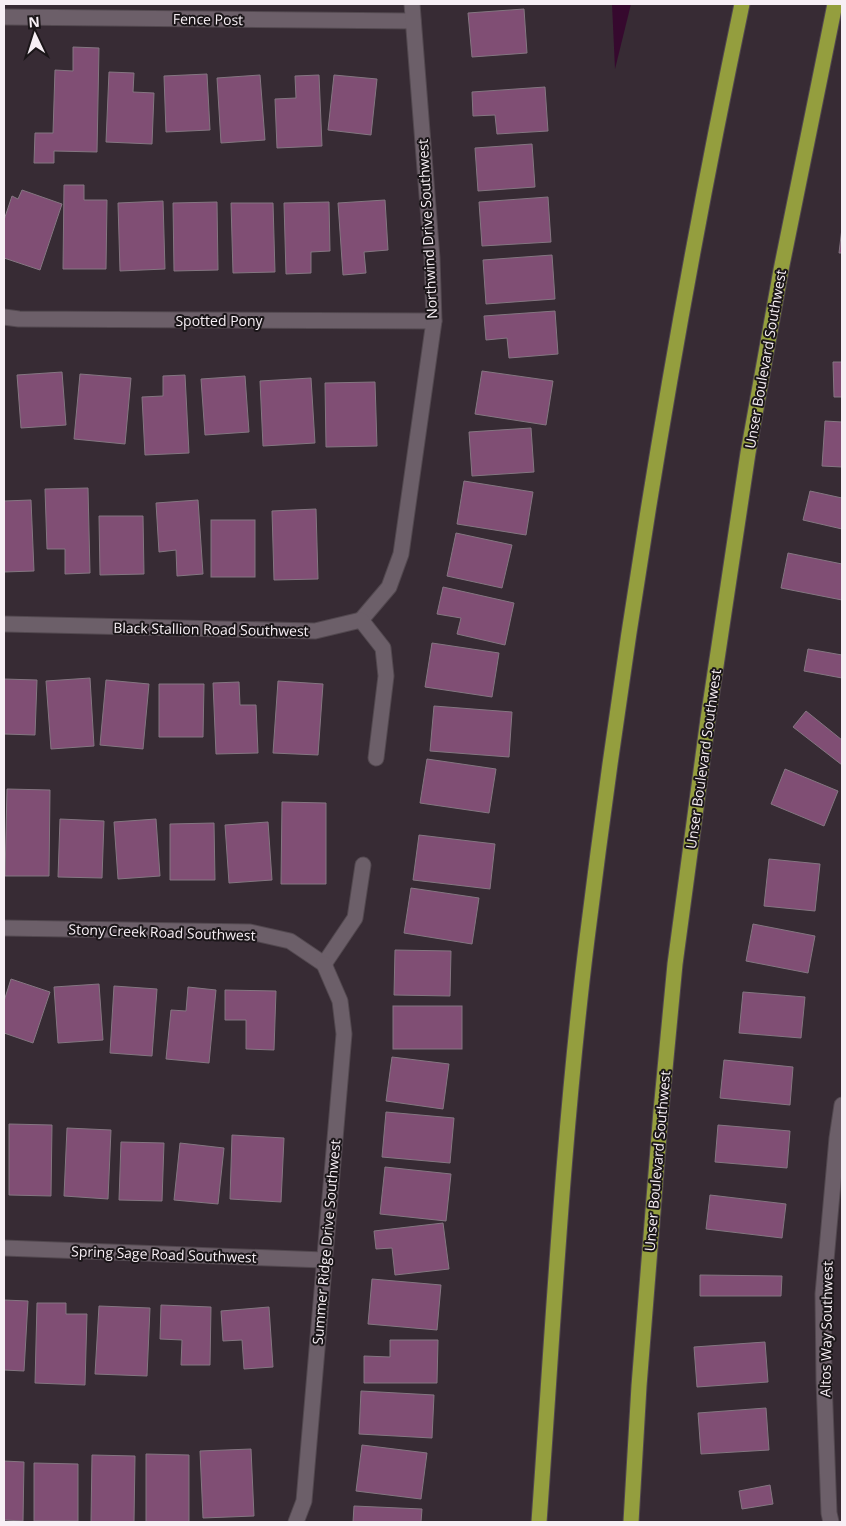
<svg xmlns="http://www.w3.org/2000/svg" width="846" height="1526" font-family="'Open Sans',sans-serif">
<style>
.water{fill:#36092e}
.building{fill:#804e74;stroke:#847681}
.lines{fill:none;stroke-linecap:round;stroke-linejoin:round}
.minor-casing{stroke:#52484f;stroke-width:17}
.major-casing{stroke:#52484f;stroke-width:17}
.minor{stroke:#6c5f69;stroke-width:15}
.major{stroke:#949e3e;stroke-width:15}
.labels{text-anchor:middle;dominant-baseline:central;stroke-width:4;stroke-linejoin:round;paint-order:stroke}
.street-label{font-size:14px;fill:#f7eff5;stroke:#1b1619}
</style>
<rect width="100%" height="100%" fill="#372b34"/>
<polygon class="water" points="612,4 631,4 615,69"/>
<g class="building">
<polygon points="524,9 527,53 472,57 468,13"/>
<polygon points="73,47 99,48 97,152 54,151 54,163 34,163 35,133 53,133 55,70 73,71"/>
<polygon points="109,72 134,73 133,92 154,93 152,144 106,142"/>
<polygon points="207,74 210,130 166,132 164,76"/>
<polygon points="260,75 265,140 221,143 217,78"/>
<polygon points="319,75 322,146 277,148 275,99 296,98 295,76"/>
<polygon points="334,75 377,79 371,135 328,130"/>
<polygon points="545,87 548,131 497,134 495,115 473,116 472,92"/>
<polygon points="532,144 535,187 478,191 475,148"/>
<polygon points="64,185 84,185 84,200 107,200 106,269 63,269"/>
<polygon points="22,190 62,204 40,270 4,258 4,220 12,196 18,199"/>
<polygon points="548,197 551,242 482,246 479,202"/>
<polygon points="385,200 388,250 364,252 366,273 343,275 338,203"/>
<polygon points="163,201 165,269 120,271 118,203"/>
<polygon points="217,202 218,270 174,271 173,203"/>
<polygon points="329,202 330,251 311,252 311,273 286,274 284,203"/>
<polygon points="231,203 273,203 275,272 233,273"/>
<polygon points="842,228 842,253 839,253"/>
<polygon points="552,255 555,299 486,304 483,260"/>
<polygon points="555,311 558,354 509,358 507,338 486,340 484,316"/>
<polygon points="833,362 842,362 842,397 834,397"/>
<polygon points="482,371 553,381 546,425 475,414"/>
<polygon points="62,372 66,425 21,428 17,375"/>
<polygon points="80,374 131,378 125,444 74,439"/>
<polygon points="185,375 189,453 145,455 142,397 163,396 163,376"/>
<polygon points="245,376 249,432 205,435 201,379"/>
<polygon points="311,378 315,443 263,446 260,381"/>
<polygon points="375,382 377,446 326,447 325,383"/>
<polygon points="825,421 842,422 842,467 822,466"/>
<polygon points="531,428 534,472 472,476 469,432"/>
<polygon points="464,481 533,492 526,535 457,524"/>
<polygon points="88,488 90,573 65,574 65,549 47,549 45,489"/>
<polygon points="810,491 842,498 842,529 803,520"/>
<polygon points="31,500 34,571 4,572 4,501"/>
<polygon points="198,500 203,574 177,576 176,550 159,552 156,503"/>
<polygon points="316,509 318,579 274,580 272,511"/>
<polygon points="99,516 143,516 144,574 100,575"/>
<rect x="211" y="520" width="44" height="57"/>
<polygon points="456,533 512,545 502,588 447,576"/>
<polygon points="788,553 842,564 842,600 781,588"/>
<polygon points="443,587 514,603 505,645 457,634 461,618 437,614"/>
<polygon points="432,643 499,653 492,697 425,687"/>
<polygon points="808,649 842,655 842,678 804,671"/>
<polygon points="90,678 94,746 51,749 46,681"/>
<polygon points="4,679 37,680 35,735 4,734"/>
<polygon points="106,680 149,684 143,749 100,745"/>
<polygon points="278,681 323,684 318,755 273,753"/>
<polygon points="239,682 240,705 256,705 258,753 216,754 213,683"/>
<polygon points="159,684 204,684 203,737 159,737"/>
<polygon points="434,706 512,712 509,757 430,751"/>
<polygon points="806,711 842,740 842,765 793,727"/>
<polygon points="427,759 496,769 489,813 420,803"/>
<polygon points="785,769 838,791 824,826 771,804"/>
<polygon points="7,789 50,790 49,876 5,876"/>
<polygon points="282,802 326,803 326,884 281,884"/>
<polygon points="60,819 104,821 102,878 58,877"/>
<polygon points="156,819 160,876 118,879 114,822"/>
<polygon points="268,822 272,880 229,883 225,825"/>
<polygon points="214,823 215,880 170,880 170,824"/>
<polygon points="419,835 495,844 490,889 413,880"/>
<polygon points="769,859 820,864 815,911 764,906"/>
<polygon points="411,888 479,898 472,944 404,933"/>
<polygon points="753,924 815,936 808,973 746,961"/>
<polygon points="395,950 451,951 450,996 394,995"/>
<polygon points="11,979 50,992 33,1043 4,1033 4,1001"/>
<polygon points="99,984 103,1040 58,1043 54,987"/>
<polygon points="114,986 157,989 152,1056 110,1053"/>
<polygon points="188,987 216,990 209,1063 166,1059 171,1010 186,1011"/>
<polygon points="225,990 276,991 274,1050 246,1049 246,1020 225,1020"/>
<polygon points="743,992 805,997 801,1038 739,1033"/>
<rect x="393" y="1006" width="69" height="43"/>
<polygon points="392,1057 449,1064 443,1109 386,1101"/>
<polygon points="724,1060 793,1067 790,1105 720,1098"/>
<polygon points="386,1112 454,1118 450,1163 382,1157"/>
<polygon points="9,1124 52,1125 51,1196 9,1195"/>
<polygon points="718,1125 790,1131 787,1168 715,1162"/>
<polygon points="67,1128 111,1130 108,1199 64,1196"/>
<polygon points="232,1135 284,1138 281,1202 230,1199"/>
<polygon points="121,1142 164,1143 162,1201 119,1200"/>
<polygon points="180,1143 224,1148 218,1204 174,1200"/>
<polygon points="385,1167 451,1174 446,1221 380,1214"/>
<polygon points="710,1195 786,1204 782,1238 706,1229"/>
<polygon points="443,1223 449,1269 395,1275 392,1248 376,1249 374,1231"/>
<polygon points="700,1275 782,1276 781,1296 700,1296"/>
<polygon points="372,1279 441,1285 437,1330 368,1324"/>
<polygon points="4,1300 28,1301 24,1371 4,1370"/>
<polygon points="37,1303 66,1303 66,1314 87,1314 85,1385 35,1383"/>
<polygon points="161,1305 211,1307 210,1365 181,1365 182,1340 160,1339"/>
<polygon points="99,1306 150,1308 147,1376 95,1374"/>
<polygon points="269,1307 273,1367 244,1369 242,1340 223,1341 221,1311"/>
<polygon points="390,1340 438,1340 437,1383 364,1383 364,1356 390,1357"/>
<polygon points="765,1342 768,1382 697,1387 694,1347"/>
<polygon points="361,1391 434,1395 432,1438 359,1434"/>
<polygon points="766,1408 769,1450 701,1454 698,1413"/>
<polygon points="362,1445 427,1453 421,1499 356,1491"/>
<polygon points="251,1449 254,1516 203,1518 200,1451"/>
<polygon points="146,1454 189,1455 189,1522 146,1522"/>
<polygon points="92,1455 135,1456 134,1522 91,1522"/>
<polygon points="4,1461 24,1462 23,1521 4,1520"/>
<polygon points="34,1463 78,1464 78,1521 34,1521"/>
<polygon points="770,1485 773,1504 742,1509 739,1491"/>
<polygon points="354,1506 422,1509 421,1522 353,1522"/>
</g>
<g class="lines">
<g class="minor-casing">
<g id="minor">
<polyline points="4,17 413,21"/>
<polyline points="4,317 19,319 434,321"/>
<polyline points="361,620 389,587 401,554 434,321 432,258 412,4"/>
<polyline points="4,624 315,631 361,620 383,648 386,676 376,758"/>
<polyline points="4,928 250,932 290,941 324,964 355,918 363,865"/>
<polyline points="4,1248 324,1260"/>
<polyline points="296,1522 304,1501 344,1034 340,1001 324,964"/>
<polyline points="831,1522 829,1513 824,1380 823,1294 837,1138 842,1105"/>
</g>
</g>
<g class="major-casing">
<g id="major">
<path d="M539,1522C553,1328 563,1132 587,939C626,625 677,313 742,4"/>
<polyline points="631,1522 639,1386 661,1111 675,964 708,719 748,453 781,270 835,4"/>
</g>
</g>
<use href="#minor" class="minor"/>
<use href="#major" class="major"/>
</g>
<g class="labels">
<g class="street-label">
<text transform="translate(208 19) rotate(1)">Fence Post</text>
<text transform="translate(427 229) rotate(-93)">Northwind Drive Southwest</text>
<text x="219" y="320">Spotted Pony</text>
<text transform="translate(765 359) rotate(-80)">Unser Boulevard Southwest</text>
<text transform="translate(211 629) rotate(1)">Black Stallion Road Southwest</text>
<text transform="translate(703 759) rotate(-82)">Unser Boulevard Southwest</text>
<text transform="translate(162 932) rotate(2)">Stony Creek Road Southwest</text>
<text transform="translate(657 1161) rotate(-85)">Unser Boulevard Southwest</text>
<text transform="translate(326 1242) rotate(-85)">Summer Ridge Drive Southwest</text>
<text transform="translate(164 1254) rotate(2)">Spring Sage Road Southwest</text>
<text transform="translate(826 1329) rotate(-89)">Altos Way Southwest</text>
</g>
</g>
<rect width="846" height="1526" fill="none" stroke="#f7eff5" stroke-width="10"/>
<g transform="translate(35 35) rotate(356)" stroke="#1b1619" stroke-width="4" paint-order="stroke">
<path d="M0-4L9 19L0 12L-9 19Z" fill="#f7eff5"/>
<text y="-8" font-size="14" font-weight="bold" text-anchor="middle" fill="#f7eff5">N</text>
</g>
</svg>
